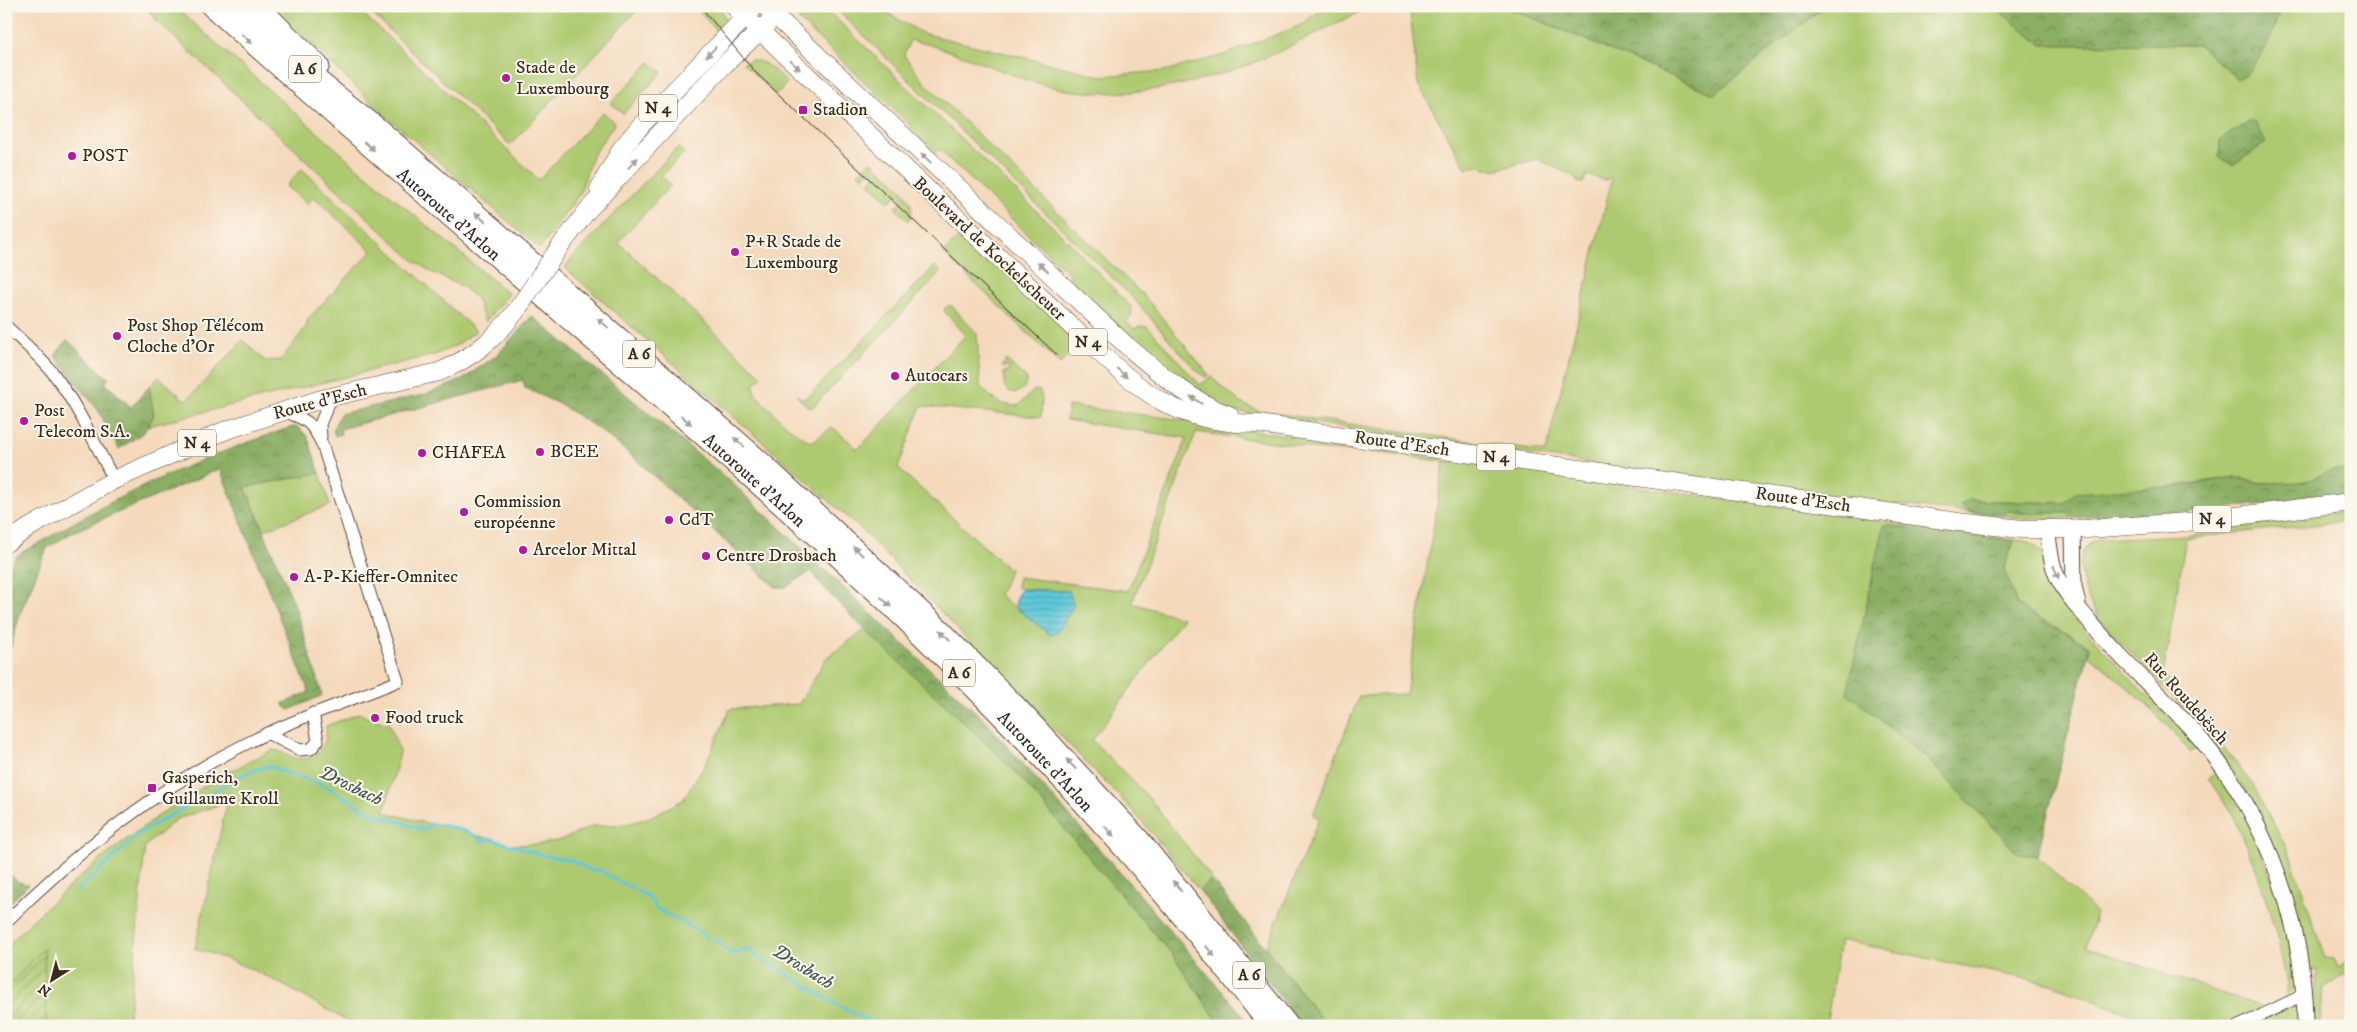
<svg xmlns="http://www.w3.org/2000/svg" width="2357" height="1032" font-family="'IM FELL DW Pica',serif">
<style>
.grass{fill:#aeca71;stroke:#747a48}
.forest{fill:url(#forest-crowns);stroke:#626c40}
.garden{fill:url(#garden-furrows);stroke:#747a48}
.water{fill:url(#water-rules);stroke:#4c797c}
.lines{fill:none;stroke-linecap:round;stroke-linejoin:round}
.stream{stroke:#5ec8da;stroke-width:3}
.minor-casing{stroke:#574436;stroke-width:13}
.secondary-casing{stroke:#574436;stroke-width:17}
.primary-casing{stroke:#574436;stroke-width:19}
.motorway-casing{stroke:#574436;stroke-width:22}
.minor{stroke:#fff;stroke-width:11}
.secondary{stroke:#fff;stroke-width:15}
.primary{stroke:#fff;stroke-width:18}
.motorway{stroke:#fff;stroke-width:20}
.tram{stroke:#3b2a1e;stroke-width:1}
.primary-bridge-casing{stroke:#574436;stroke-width:19;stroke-linecap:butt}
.primary-bridge{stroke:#fff;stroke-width:18}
.oneway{fill:#a79f9a}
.poi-dot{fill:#b5179e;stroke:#fbf7ec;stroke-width:2}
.labels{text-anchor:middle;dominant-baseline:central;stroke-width:4;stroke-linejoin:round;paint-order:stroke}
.shield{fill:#fbf7ec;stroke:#75685c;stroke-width:1}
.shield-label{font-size:16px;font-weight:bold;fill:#3b2a1e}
.poi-label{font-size:18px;fill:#3b2a1e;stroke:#fbf7ec;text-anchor:start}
.street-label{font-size:18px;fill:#3b2a1e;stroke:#fbf7ec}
.water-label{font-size:19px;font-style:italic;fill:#465956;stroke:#fbf7ec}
</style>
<defs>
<pattern id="forest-crowns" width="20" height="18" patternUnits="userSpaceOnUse" patternTransform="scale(1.25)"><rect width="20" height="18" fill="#8aae63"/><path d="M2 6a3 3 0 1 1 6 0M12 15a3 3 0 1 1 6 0" fill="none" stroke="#728e51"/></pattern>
<pattern id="garden-furrows" width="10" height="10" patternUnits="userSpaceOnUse" patternTransform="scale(1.25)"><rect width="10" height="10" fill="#aeca71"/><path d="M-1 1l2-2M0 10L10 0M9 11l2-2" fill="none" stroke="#8fa45c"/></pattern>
<pattern id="water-rules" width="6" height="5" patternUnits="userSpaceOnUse" patternTransform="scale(1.25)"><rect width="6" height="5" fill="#5ec8da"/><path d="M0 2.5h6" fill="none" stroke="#4fa3b0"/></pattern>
</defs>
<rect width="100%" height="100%" fill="#fbf7ec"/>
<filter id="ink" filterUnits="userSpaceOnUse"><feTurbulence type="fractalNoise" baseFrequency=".02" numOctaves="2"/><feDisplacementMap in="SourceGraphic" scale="10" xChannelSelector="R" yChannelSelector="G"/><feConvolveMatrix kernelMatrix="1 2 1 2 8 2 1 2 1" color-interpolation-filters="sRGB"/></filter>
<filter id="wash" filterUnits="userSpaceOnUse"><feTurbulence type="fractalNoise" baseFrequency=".0096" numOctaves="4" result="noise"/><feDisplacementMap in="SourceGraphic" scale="20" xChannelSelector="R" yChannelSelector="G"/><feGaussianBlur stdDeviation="1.12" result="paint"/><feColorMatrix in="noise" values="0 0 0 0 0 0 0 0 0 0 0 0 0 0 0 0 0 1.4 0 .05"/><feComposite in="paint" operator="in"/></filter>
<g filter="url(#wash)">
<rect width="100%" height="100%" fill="#f4d9bb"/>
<g class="grass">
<polygon points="145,6 174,6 359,169 509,294 485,322 476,298 463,287 431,272 412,259 158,22"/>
<polygon points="271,6 355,6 539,180 603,112 615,123 592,156 580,193 540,249 385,115"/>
<polygon points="364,6 641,6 510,145"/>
<polygon points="695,6 720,6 726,21 719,34"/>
<path d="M798,6H822L828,11L1074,247L1131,307L1132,314L1127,322L1134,329L1141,326L1148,327L1200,385L1211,377L1241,403L1259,411L1546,452L1612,178L1604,180L1587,175L1583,183L1577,182L1573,176L1537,159L1494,170L1479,166L1466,168L1418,84L1410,11L1402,6H1500L1517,11L1714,94L1825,6H1993L2043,45L2198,44L2237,79L2270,41L2281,6H2351V469C2331,471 2323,477 2305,481C2284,487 2255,483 2235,477L2064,503L1969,500L2021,513H2067L2072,518H2024L1898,505L1445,443L1221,409L1182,387L1078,290L1067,272L939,149L934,154L920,140L908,123L799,20Z"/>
<path d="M836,6H879L882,10L922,33L1101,76L1165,71L1224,55L1299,26L1318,12L1335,6H1374C1332,23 1293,48 1250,64C1191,86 1124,100 1061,89C1009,79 962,50 910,40L904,55L924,82L1145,297L1209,375L1205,377L1196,370L1133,298L837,10Z"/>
<path d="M751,60C766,60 777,73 787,83L776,95L743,63Z"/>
<polygon points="650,62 662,72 623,114 611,103"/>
<path d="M678,147L684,153L661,176L671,185L618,242L762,376L754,385L755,394C772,410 790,433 812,442L832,427L858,449L966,335L945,312L944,309L948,306H952L977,334L980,386C993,399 998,405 1018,406L1034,390L1040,391L1042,399L1041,417L921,406L898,468L1010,570L999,595L1051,635L1069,591L1021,589L1017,587L1018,577L1128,591L1187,438L1066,420L1068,406L1168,418L1443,459L1444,462L1454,463L1456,461L2030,542C2053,556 2056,588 2069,610C2077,623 2090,634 2099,645C2131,680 2164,713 2197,747L2191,753C2162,717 2126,684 2089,656L2090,647L2017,605L2004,568L2014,541L1848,693L1926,757L2018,854L2037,856L2096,913L2086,947L2262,1007L2228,1026H2161L2051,984L1840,940L1826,1026H1327L1266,948L1319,818L1313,815L1359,696L1406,694L1444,462L1381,453L1312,449L1303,446L1196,432L1132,603L1183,618L1092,740L1149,798L1212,879L1199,890L1133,811L861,529L565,268L572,258Z"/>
<path d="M870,161C884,174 924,200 908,221L895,208L903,200L897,195L889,202L869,183L876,175L871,170L863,177L858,173Z"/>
<polygon points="302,169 476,331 457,345 437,354 148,426 154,415 149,387 159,377 186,401 243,340 265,361 281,360 306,327 308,319 372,251 314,197 307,204 286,186"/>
<polygon points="957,239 968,239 1081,341 1060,364 943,253"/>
<polygon points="935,266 941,272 813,407 808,407 796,395 802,399 810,395"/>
<polygon points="1006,360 1027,379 1024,388 1016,393 1008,391 1004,384 1004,372 1009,372 1008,367 1002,367"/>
<polygon points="320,473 330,505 264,530 245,487"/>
<polygon points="2351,511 2351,521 2186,538 2163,675 2189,702 2253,785 2290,855 2325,958 2334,959 2338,967 2348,961 2351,963 2351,970 2323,989 2320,1026 2311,1026 2311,998 2316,988 2317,970 2309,972 2295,902 2252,800 2201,726 2098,618 2089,601 2083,583 2080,565 2082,553 2088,545 2099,539 2187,535"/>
<path d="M865,630L992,744L1172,954L1221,1026H356C304,997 253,964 195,949L227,802L177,819L145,846L128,1026H46L44,949L6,989V947C84,867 171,797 273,750C282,751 287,755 296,758C316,764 329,743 326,726L360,713L366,717L389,724L400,753L384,812L430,824L441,825L510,845L540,844L561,840L593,826L628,824L650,817L683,800L706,763L730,709L799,704L827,657Z"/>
<path d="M2218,773C2236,803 2255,834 2267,867C2282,906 2289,945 2298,985L2285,996L2287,983L2278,940L2257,871L2233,816L2208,778Z"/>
<polygon points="2294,1006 2298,1008 2298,1026 2246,1026"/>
</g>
<g class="forest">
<polygon points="1500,6 1825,6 1714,94 1544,22"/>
<path d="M1993,6H2281C2274,29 2260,69 2237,79L2198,44L2042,45Z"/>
<polygon points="2249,122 2255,122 2266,143 2233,165 2219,157 2220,140"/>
<polygon points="532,316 731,482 984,720 1132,886 1252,1026 1221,1026 1172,954 1013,769 865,630 820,584 812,571 786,587 775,587 633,457 600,430 561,405 525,388 523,380 340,429 341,434 335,436 333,429 340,414 427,394 462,380 497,355"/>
<polygon points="67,340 109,379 105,383 131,407 149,387 154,415 144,432 119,449 98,410 55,356"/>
<path d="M292,427H298L307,436L320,473L245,487L294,603L322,694L321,696L289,710L282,704L309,692L220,469L75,531L47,548L20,614L6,664C6,639 1,582 12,562C16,553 35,546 43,541C121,492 205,456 292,427Z"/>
<polygon points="2351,469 2351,495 2188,512 2072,518 2067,513 2021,513 2007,511 2004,514 1968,511 1960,505 1969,500 2064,503 2075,493 2190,485 2235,477 2257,483 2304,482 2333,470"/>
<polygon points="1884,525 2014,541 2004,568 2017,605 2090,647 2037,856 2018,854 1926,757 1847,693"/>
<polygon points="6,870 17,881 28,885 6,907"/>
<polygon points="1212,880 1327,1026 1302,1026 1199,890"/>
</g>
<polygon class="garden" points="44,948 46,1026 6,1026 6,989"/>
<polygon class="water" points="1021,589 1069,591 1074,605 1057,633 1051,635 1015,607 1016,597"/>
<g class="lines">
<g class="stream">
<polyline points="6,884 11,886"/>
<path d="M77,891L141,832L248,772L268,766L282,771L326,786L369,812L425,830L430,824C449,825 468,830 484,841L489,838L542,855L571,860L593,871L598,869L612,878L648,896L657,909L690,926L708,938"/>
<polyline points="715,939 727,951 737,954 745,948 839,1006 880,1026"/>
</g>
</g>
</g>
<g filter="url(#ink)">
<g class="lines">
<g class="minor-casing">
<g id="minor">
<path d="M6,326C22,341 39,356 53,373C78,406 95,444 114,480"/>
<polyline points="321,437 320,424 332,396"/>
<polyline points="267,733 300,750 311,749 318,741 313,713"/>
<path d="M6,922C83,845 169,779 268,733C310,713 355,699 398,681L322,444C310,420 307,420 283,411"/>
<polyline points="2239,1026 2299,997 2303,989"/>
</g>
</g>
<g class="secondary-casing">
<g id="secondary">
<polyline points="775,16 784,6"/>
<path d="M2047,529C2050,548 2051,568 2061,584C2067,596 2078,607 2086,617C2122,662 2166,698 2203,742C2268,819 2305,926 2305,1026"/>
<polyline points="2073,529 2074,586 2078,604"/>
</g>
</g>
<g class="primary-casing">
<g id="primary">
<path d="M734,6L1088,342C1146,395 1176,423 1258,424L1958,522L2022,529H2087L2187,522L2351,502"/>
<path d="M765,6L1126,345C1158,372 1189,400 1229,415"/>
<polyline points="599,189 622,148 642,124 752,10"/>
<polyline points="559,248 587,211 725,64 768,23"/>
<path d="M6,543L30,527L114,480L224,431L318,400L439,372C472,358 495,339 516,311"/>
</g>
</g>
<g class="motorway-casing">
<g id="motorway">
<path id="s1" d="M211,6C330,113 452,218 573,323C693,426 812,529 925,639C1049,760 1164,889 1270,1026"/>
<polyline points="234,6 298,64 379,129 758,459 938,627 1018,708 1139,839 1289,1026"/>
<polyline points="258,6 319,66"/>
</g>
</g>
<use href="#minor" class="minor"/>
<use href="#secondary" class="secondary"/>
<use href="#primary" class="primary"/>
<use href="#motorway" class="motorway"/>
<polyline class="tram" points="700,6 756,73 1057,355"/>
<g class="primary-bridge-casing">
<polyline id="primary-bridge" points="516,311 559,248"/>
</g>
<use href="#primary-bridge" class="primary-bridge"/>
</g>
<defs><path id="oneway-solid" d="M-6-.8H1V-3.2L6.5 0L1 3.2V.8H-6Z" transform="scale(1.25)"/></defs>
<g class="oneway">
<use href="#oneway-solid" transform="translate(247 39) rotate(42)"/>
<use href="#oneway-solid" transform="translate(711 52) rotate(134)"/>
<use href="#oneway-solid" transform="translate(795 65) rotate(43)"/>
<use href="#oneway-solid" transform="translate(369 146) rotate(41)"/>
<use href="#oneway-solid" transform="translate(926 158) rotate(-137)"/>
<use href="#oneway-solid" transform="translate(633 163) rotate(-47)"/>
<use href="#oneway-solid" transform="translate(480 217) rotate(-139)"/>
<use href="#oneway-solid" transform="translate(1043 267) rotate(-137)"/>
<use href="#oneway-solid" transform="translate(603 323) rotate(-139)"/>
<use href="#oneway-solid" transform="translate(1122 373) rotate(42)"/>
<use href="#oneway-solid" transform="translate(1196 400) rotate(-147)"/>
<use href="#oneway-solid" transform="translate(686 420) rotate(41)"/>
<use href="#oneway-solid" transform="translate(739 442) rotate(-139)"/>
<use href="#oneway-solid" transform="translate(858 551) rotate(-136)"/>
<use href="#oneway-solid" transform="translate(2056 572) rotate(68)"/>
<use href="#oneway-solid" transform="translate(886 602) rotate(43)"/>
<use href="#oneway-solid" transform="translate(945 635) rotate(-135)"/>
<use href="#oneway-solid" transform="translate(1071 764) rotate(-133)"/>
<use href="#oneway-solid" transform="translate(1109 831) rotate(48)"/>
<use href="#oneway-solid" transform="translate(1177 886) rotate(-129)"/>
<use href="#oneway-solid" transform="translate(1210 951) rotate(51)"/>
</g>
</g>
<g class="poi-dot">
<circle cx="506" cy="78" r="5"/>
<rect x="798" y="105" width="10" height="10" rx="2.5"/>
<circle cx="72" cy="156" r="5"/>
<circle cx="735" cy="252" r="5"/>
<circle cx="117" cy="336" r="5"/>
<circle cx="895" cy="376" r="5"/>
<circle cx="24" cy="421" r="5"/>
<circle cx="540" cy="452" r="5"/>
<circle cx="422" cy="453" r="5"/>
<circle cx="464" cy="512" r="5"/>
<circle cx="669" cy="520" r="5"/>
<circle cx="523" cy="550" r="5"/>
<circle cx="706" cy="556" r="5"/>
<circle cx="294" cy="577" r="5"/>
<circle cx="375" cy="718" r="5"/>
<rect x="147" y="783" width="10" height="10" rx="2.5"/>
</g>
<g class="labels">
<g class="shield">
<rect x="289" y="55.5" width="32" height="27" rx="4"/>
<rect x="639" y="94.5" width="38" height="27" rx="4"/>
<rect x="1069" y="328.5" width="38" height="27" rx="4"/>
<rect x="623" y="340.5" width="32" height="27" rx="4"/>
<rect x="178" y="429.5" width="38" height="27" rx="4"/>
<rect x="1477" y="443.5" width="38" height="27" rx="4"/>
<rect x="2193" y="505.5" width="38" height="27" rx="4"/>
<rect x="943" y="659.5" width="32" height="27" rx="4"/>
<rect x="1233" y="961.5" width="32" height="27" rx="4"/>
</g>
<g class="shield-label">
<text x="305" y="69">A 6</text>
<text x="658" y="108">N 4</text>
<text x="1088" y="342">N 4</text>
<text x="639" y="354">A 6</text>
<text x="197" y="443">N 4</text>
<text x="1496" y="457">N 4</text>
<text x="2212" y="519">N 4</text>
<text x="959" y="673">A 6</text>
<text x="1249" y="975">A 6</text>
</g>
<g class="poi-label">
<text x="516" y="68">Stade de<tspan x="516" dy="21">Luxembourg</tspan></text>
<text x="813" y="110">Stadion</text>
<text x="82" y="156">POST</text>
<text x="745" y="242">P+R Stade de<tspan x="745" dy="21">Luxembourg</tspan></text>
<text x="127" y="326">Post Shop Télécom<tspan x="127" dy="21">Cloche d'Or</tspan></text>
<text x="905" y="376">Autocars</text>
<text x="34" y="411">Post<tspan x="34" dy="21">Telecom S.A.</tspan></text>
<text x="550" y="452">BCEE</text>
<text x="432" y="453">CHAFEA</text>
<text x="474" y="502">Commission<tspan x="474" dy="21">européenne</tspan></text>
<text x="679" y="520">CdT</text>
<text x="533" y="550">Arcelor Mittal</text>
<text x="716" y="556">Centre Drosbach</text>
<text x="304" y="577">A-P-Kieffer-Omnitec</text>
<text x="385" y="718">Food truck</text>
<text x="162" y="778">Gasperich,<tspan x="162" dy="21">Guillaume Kroll</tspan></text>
</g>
<g class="street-label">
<text stroke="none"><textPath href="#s1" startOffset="316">Autoroute d'Arlon</textPath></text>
<text transform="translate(989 249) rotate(43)">Boulevard de Kockelscheuer</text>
<text transform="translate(320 402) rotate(-15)">Route d'Esch</text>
<text transform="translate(1402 444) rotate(8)">Route d'Esch</text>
<text stroke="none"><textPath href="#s1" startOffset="721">Autoroute d'Arlon</textPath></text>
<text transform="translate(1803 500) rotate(8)">Route d'Esch</text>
<text transform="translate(2186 699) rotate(48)">Rue Roudebësch</text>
<text stroke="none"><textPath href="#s1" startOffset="1126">Autoroute d'Arlon</textPath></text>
</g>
<g class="water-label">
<text transform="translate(351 786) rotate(26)">Drosbach</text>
<text transform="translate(803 967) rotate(32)">Drosbach</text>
</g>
</g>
<rect width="2357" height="1032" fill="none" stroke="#fbf7ec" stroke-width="25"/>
<g transform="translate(52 980) rotate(216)" stroke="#fbf7ec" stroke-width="4" paint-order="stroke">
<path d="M0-4L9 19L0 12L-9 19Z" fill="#3b2a1e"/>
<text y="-8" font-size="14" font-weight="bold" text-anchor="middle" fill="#3b2a1e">N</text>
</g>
</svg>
